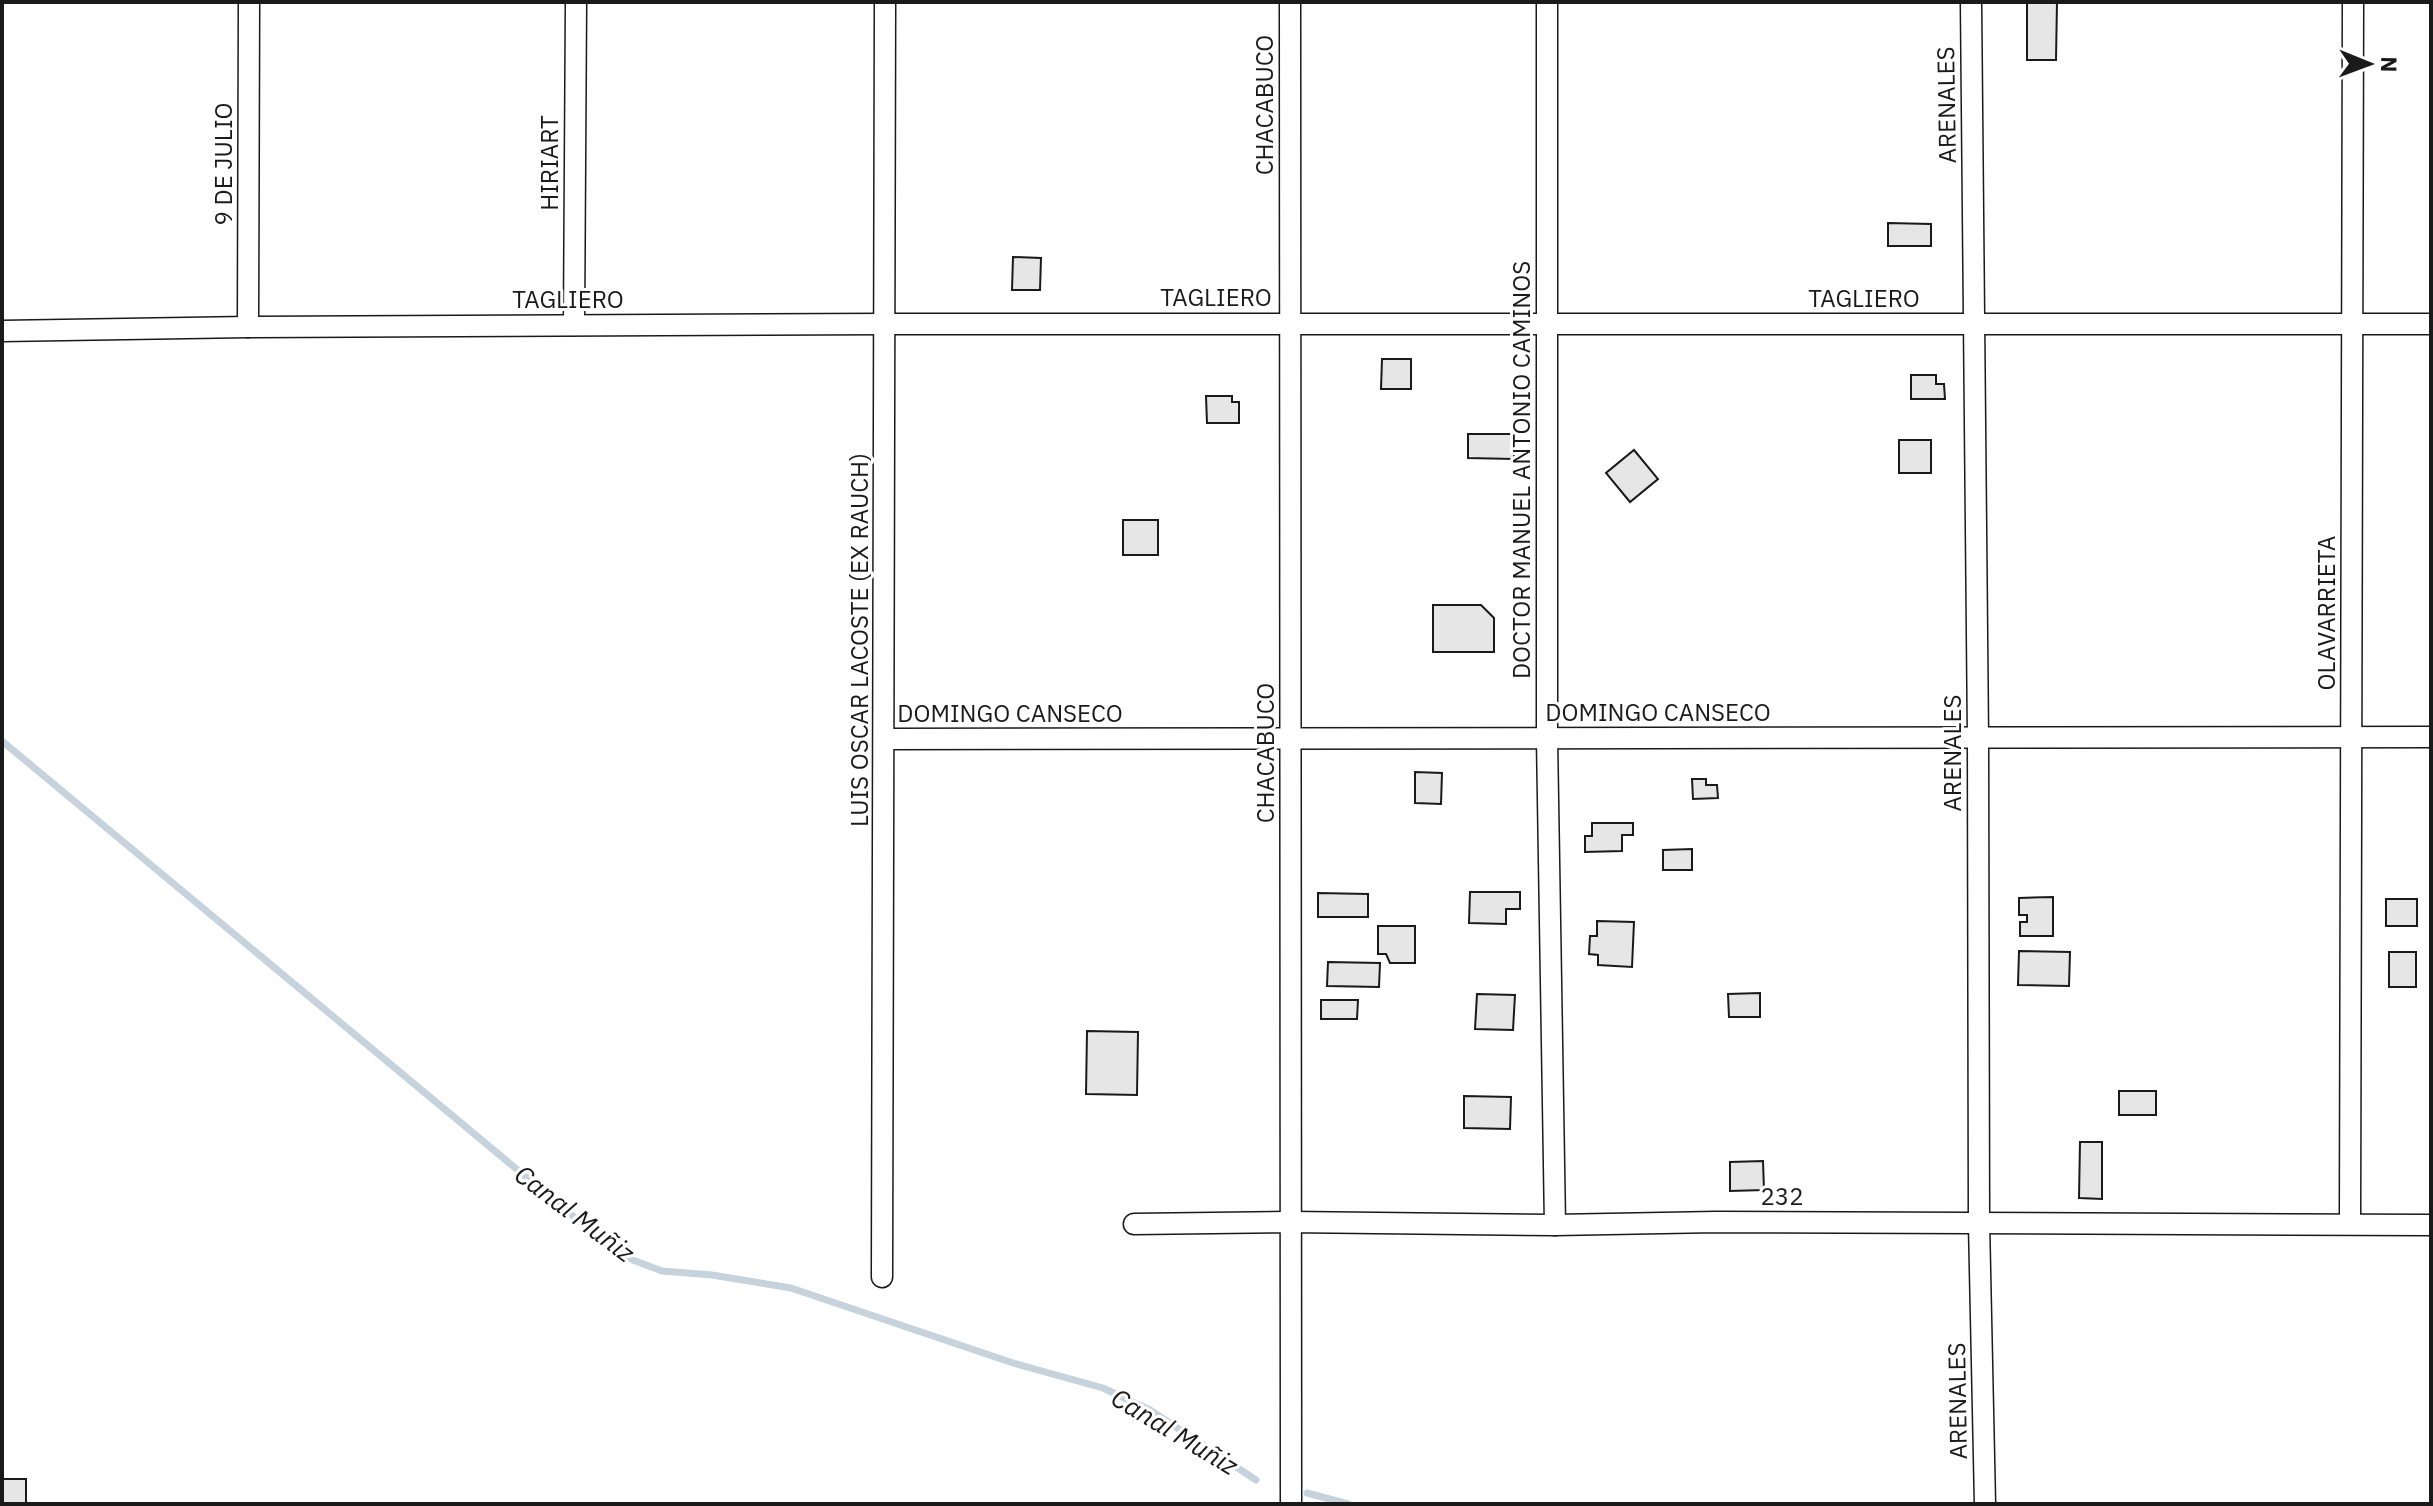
<svg xmlns="http://www.w3.org/2000/svg" width="2433" height="1506" font-family="'IBM Plex Sans',sans-serif">
<style>
.lines{fill:none;stroke-linecap:round;stroke-linejoin:round}
.stream{stroke:#c6d2dc;stroke-width:7}
.building{fill:#e6e6e6;stroke:#1a1a1a;stroke-width:2}
.minor-casing{stroke:#1a1a1a;stroke-width:23}
.minor{stroke:#fff;stroke-width:20}
.labels{text-anchor:middle;dominant-baseline:central;stroke-width:6;stroke-linejoin:round;paint-order:stroke}
.street-label{font-size:24px;fill:#1a1a1a;stroke:#fff}
.water-label{font-size:26px;font-style:italic;fill:#1a1a1a;stroke:#fff}
</style>
<rect width="100%" height="100%" fill="#fff"/>
<g class="lines">
<g class="stream">
<polyline points="2,741 597,1236 633,1260 662,1271 712,1275 791,1288 1013,1363 1103,1388 1150,1410 1256,1480"/>
<polyline points="1307,1493 1348,1504"/>
</g>
</g>
<g class="building">
<polygon points="2027,2 2057,2 2056,60 2027,60"/>
<polygon points="1888,223 1931,224 1931,246 1888,246"/>
<polygon points="1013,257 1041,258 1040,290 1012,290"/>
<polygon points="1382,359 1411,359 1411,389 1381,389"/>
<polygon points="1911,375 1936,375 1936,384 1944,384 1945,399 1911,399"/>
<polygon points="1206,396 1232,396 1232,402 1239,402 1239,423 1207,423"/>
<polygon points="1468,434 1515,434 1514,459 1468,458"/>
<rect x="1899" y="440" width="32" height="33"/>
<polygon points="1634,450 1658,479 1630,502 1606,473"/>
<rect x="1123" y="520" width="35" height="35"/>
<polygon points="1433,605 1481,605 1494,618 1494,652 1433,652"/>
<polygon points="1415,772 1442,773 1441,804 1415,803"/>
<polygon points="1692,779 1706,779 1706,785 1717,785 1718,798 1693,799"/>
<polygon points="1592,823 1633,823 1633,835 1622,835 1622,851 1585,852 1585,836 1592,836"/>
<polygon points="1692,849 1692,870 1663,870 1663,850"/>
<polygon points="1470,892 1520,892 1520,909 1506,909 1506,924 1469,923"/>
<polygon points="1318,893 1368,894 1368,917 1318,917"/>
<polygon points="2053,897 2053,936 2020,936 2020,922 2027,922 2027,915 2019,915 2019,898"/>
<rect x="2386" y="899" width="31" height="27"/>
<polygon points="1597,921 1634,922 1632,967 1598,965 1598,955 1589,954 1590,936 1597,936"/>
<polygon points="1378,926 1415,926 1415,963 1390,963 1386,954 1378,954"/>
<polygon points="2019,951 2070,952 2069,986 2018,985"/>
<rect x="2389" y="952" width="27" height="35"/>
<polygon points="1328,962 1380,963 1379,987 1327,986"/>
<polygon points="1760,993 1760,1017 1729,1017 1728,994"/>
<polygon points="1477,994 1515,995 1513,1030 1475,1029"/>
<polygon points="1321,1000 1358,1000 1357,1019 1321,1019"/>
<polygon points="1087,1031 1138,1032 1137,1095 1086,1094"/>
<rect x="2119" y="1091" width="37" height="24"/>
<polygon points="1464,1096 1511,1097 1510,1129 1464,1128"/>
<polygon points="2080,1142 2102,1142 2102,1199 2079,1198"/>
<polygon points="1763,1161 1764,1190 1730,1191 1730,1162"/>
<rect x="2" y="1479" width="24" height="25"/>
</g>
<g class="lines">
<g class="minor-casing">
<g id="minor">
<polyline points="1290,2 1291,1504"/>
<polyline points="1547,2 1547,738 1555,1225"/>
<polyline points="1971,2 1978,738 1979,1223 1985,1504"/>
<polyline points="574,325 576,2"/>
<polyline points="248,327 249,2"/>
<polyline points="2,331 248,327 885,324 2431,324"/>
<polyline points="885,739 2431,737"/>
<polyline points="1134,1224 1290,1222 1555,1225 1716,1222 2431,1225"/>
<polyline points="2350,1224 2353,2"/>
<polyline points="882,1277 885,2"/>
</g>
</g>
<use href="#minor" class="minor"/>
</g>
<g class="labels">
<g class="street-label">
<text transform="translate(1264 105) rotate(-90)">CHACABUCO</text>
<text transform="translate(1946 105) rotate(-91)">ARENALES</text>
<text transform="translate(549 163) rotate(-90)">HIRIART</text>
<text transform="translate(223 164) rotate(-90)">9 DE JULIO</text>
<text x="1216" y="297">TAGLIERO</text>
<text x="1864" y="298">TAGLIERO</text>
<text x="568" y="299">TAGLIERO</text>
<text transform="translate(1521 470) rotate(-90)">DOCTOR MANUEL ANTONIO CAMINOS</text>
<text transform="translate(2326 613) rotate(-90)">OLAVARRIETA</text>
<text transform="translate(859 640) rotate(-90)">LUIS OSCAR LACOSTE (EX RAUCH)</text>
<text x="1658" y="712">DOMINGO CANSECO</text>
<text x="1010" y="713">DOMINGO CANSECO</text>
<text transform="translate(1265 753) rotate(-90)">CHACABUCO</text>
<text transform="translate(1952 753) rotate(-90)">ARENALES</text>
<text x="1782" y="1196">232</text>
<text transform="translate(1957 1401) rotate(-91)">ARENALES</text>
</g>
<g class="water-label">
<text transform="translate(575 1213) rotate(37)">Canal Muñiz</text>
<text transform="translate(1175 1431) rotate(31)">Canal Muñiz</text>
</g>
</g>
<rect width="2433" height="1506" fill="none" stroke="#1a1a1a" stroke-width="8"/>
<g transform="translate(2369 64) rotate(91)" stroke="#ffffff" stroke-width="6" paint-order="stroke">
<path d="M0-6L14 30L0 20L-14 30Z" fill="#1a1a1a"/>
<text y="-12" font-size="22" font-weight="bold" text-anchor="middle" fill="#1a1a1a">N</text>
</g>
</svg>
